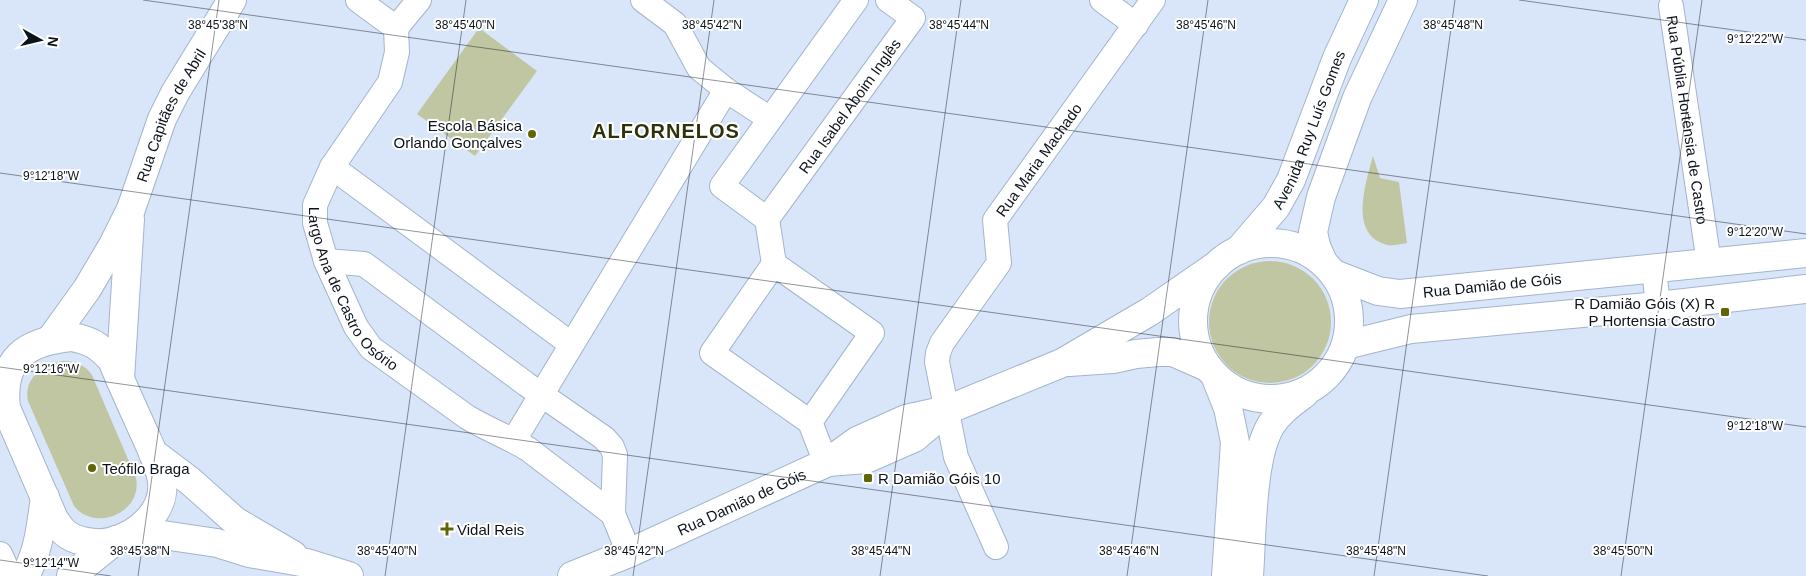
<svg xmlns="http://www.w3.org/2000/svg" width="1806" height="576" font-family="Arial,sans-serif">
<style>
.green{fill:#c1c6a2}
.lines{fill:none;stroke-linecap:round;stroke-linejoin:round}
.minor-casing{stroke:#a3b4cb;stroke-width:26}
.tertiary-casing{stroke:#a3b4cb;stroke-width:30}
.minor{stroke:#fff;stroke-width:24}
.tertiary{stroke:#fff;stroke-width:28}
.ticks{fill:none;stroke:#0d131b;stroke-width:1;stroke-opacity:0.45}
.poi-dot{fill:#606605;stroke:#fff;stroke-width:2}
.labels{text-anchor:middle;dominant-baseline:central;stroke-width:4;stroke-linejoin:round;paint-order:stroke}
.street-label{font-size:15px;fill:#0d131b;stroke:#fff}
.poi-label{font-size:15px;fill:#0d131b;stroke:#fff;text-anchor:start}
.district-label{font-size:20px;font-weight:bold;letter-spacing:1px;fill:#2e3208;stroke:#fff}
.ticks-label{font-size:12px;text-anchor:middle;fill:#0d131b;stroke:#fff;stroke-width:4;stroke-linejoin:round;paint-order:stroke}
</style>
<rect width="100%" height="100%" fill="#d9e6fa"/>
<g class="green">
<polygon points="479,28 537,71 475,156 417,114"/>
<path d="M1373,156L1380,178L1399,182L1407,243C1400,244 1390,247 1384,244C1349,232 1366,182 1373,156Z"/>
<circle cx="1270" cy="322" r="61"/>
<path d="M63,361C75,361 85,365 92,375L136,478C143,512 96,533 74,506L28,401C23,378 43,365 63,361Z"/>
</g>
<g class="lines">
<g class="minor-casing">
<g id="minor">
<polyline points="358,0 396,28 419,0"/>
<polyline points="643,0 675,24 699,68 726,90 770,119"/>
<polyline points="1102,0 1136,25"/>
<path id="s1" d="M1671,6L1709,263"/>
<path id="s2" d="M396,28L397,52L390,82L332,167L315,205V223L326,261L356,327L371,348L467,417C487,429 508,437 528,449L613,514"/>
<polyline points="332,167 571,344"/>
<path id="s3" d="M767,219L913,18L888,0"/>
<polyline points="326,261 364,264 526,384 604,438 612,447 615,455 613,514 629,553"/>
<polyline points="774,264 872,333 810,422"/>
<polyline points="1654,269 1658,306"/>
<polyline points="514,440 726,90"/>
<polyline points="828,462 824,458 810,422 712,353 774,264 767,219 722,186 856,0"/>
<path id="s4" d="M996,547L956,457L937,362L938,353L942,343L999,263L995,220L1153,0"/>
<polyline points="0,554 10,576"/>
</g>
</g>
<g class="tertiary-casing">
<g id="tertiary">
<circle cx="1271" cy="321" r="78"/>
<path id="s5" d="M1239,250L1276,207L1291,180L1337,58L1364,0"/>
<polyline points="1323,262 1316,246 1313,232 1321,197 1357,98 1403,0"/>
<path id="s6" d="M1334,274L1378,291L1400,294L1806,253"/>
<path d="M72,337C92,341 98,345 112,360C121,382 131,404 141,426C148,442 157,459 161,476C169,509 139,535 110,542C96,545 74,542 63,531C60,528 57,523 54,519L6,408C0,358 27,341 72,337Z"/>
<path id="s7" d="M51,339L87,289L113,245L131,209L162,119L175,93L232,0"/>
<polyline points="1346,345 1411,329 1658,306 1806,289"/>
<polyline points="1069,362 1113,359 1136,354 1158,352 1173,352 1207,367"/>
<polyline points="1216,378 1228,408 1235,442 1226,576"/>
<polyline points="120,379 130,219"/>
<polyline points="153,453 190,481 235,521 293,555"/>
<polyline points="828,462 866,459 914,438 945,412"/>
<polyline points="136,531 217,543 249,553 307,563 349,576"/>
<path d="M25,576C39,551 41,525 45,497"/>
<polyline points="71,576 116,540"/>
<path id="s8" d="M572,576L629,553L828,462L857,441L906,419L947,410L1062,363L1149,312L1217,265"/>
<path d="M1249,576C1252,536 1251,458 1271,425C1279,412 1292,403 1304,394"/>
</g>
</g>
<use href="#minor" class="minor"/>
<use href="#tertiary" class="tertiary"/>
</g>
<path class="ticks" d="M143,0L1806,234M1519,0L1806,40M0,173L1806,427M0,367L1488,576M0,560L111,576M138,576L219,0M385,576L466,0M633,576L714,0M880,576L961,0M1127,576L1208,0M1374,576L1455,0M1621,576L1702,0"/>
<g class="poi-dot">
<circle cx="532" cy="134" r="5"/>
<rect x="1720" y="307" width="10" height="10" rx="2.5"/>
<circle cx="92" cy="468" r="5"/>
<rect x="863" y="473" width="10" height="10" rx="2.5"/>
<path d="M444.5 521.5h5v5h5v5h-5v5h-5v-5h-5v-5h5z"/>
</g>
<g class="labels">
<g class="street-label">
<text stroke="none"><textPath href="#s3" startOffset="140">Rua Isabel Aboim Inglês</textPath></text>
<text stroke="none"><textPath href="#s7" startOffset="255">Rua Capitães de Abril</textPath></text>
<text stroke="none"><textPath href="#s1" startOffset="115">Rua Públia Hortênsia de Castro</textPath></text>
<text stroke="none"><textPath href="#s5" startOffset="141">Avenida Ruy Luís Gomes</textPath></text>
<text stroke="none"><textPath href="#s4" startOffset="431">Rua Maria Machado</textPath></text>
<text stroke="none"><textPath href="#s2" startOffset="294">Largo Ana de Castro Osório</textPath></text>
<text stroke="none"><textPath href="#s6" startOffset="162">Rua Damião de Góis</textPath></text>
<text stroke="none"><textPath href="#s8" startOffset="185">Rua Damião de Góis</textPath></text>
</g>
<g class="poi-label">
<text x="522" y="125" text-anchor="end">Escola Básica<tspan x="522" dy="17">Orlando Gonçalves</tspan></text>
<text x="1715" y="303" text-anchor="end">R Damião Góis (X) R<tspan x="1715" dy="17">P Hortensia Castro</tspan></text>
<text x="102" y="468">Teófilo Braga</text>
<text x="878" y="478">R Damião Góis 10</text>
<text x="457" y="529">Vidal Reis</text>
</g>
<g class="district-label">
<text x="666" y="131">ALFORNELOS</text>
</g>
</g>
<g class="ticks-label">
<text x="218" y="29">38°45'38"N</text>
<text x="465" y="29">38°45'40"N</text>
<text x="712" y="29">38°45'42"N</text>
<text x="959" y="29">38°45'44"N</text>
<text x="1206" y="29">38°45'46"N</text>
<text x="1453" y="29">38°45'48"N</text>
<text x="1755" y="43">9°12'22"W</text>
<text x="51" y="180">9°12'18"W</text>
<text x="1755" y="236">9°12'20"W</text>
<text x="51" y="373">9°12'16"W</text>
<text x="1755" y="430">9°12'18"W</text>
<text x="140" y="555">38°45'38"N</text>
<text x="387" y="555">38°45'40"N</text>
<text x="634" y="555">38°45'42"N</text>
<text x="881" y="555">38°45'44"N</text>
<text x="1129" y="555">38°45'46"N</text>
<text x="1376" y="555">38°45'48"N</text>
<text x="1623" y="555">38°45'50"N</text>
<text x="51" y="567">9°12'14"W</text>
</g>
<g transform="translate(40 40) rotate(98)" stroke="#ffffff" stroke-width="4" paint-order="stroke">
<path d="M0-4L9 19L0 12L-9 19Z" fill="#0d131b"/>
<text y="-8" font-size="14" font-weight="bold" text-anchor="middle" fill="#0d131b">N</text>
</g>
</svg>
